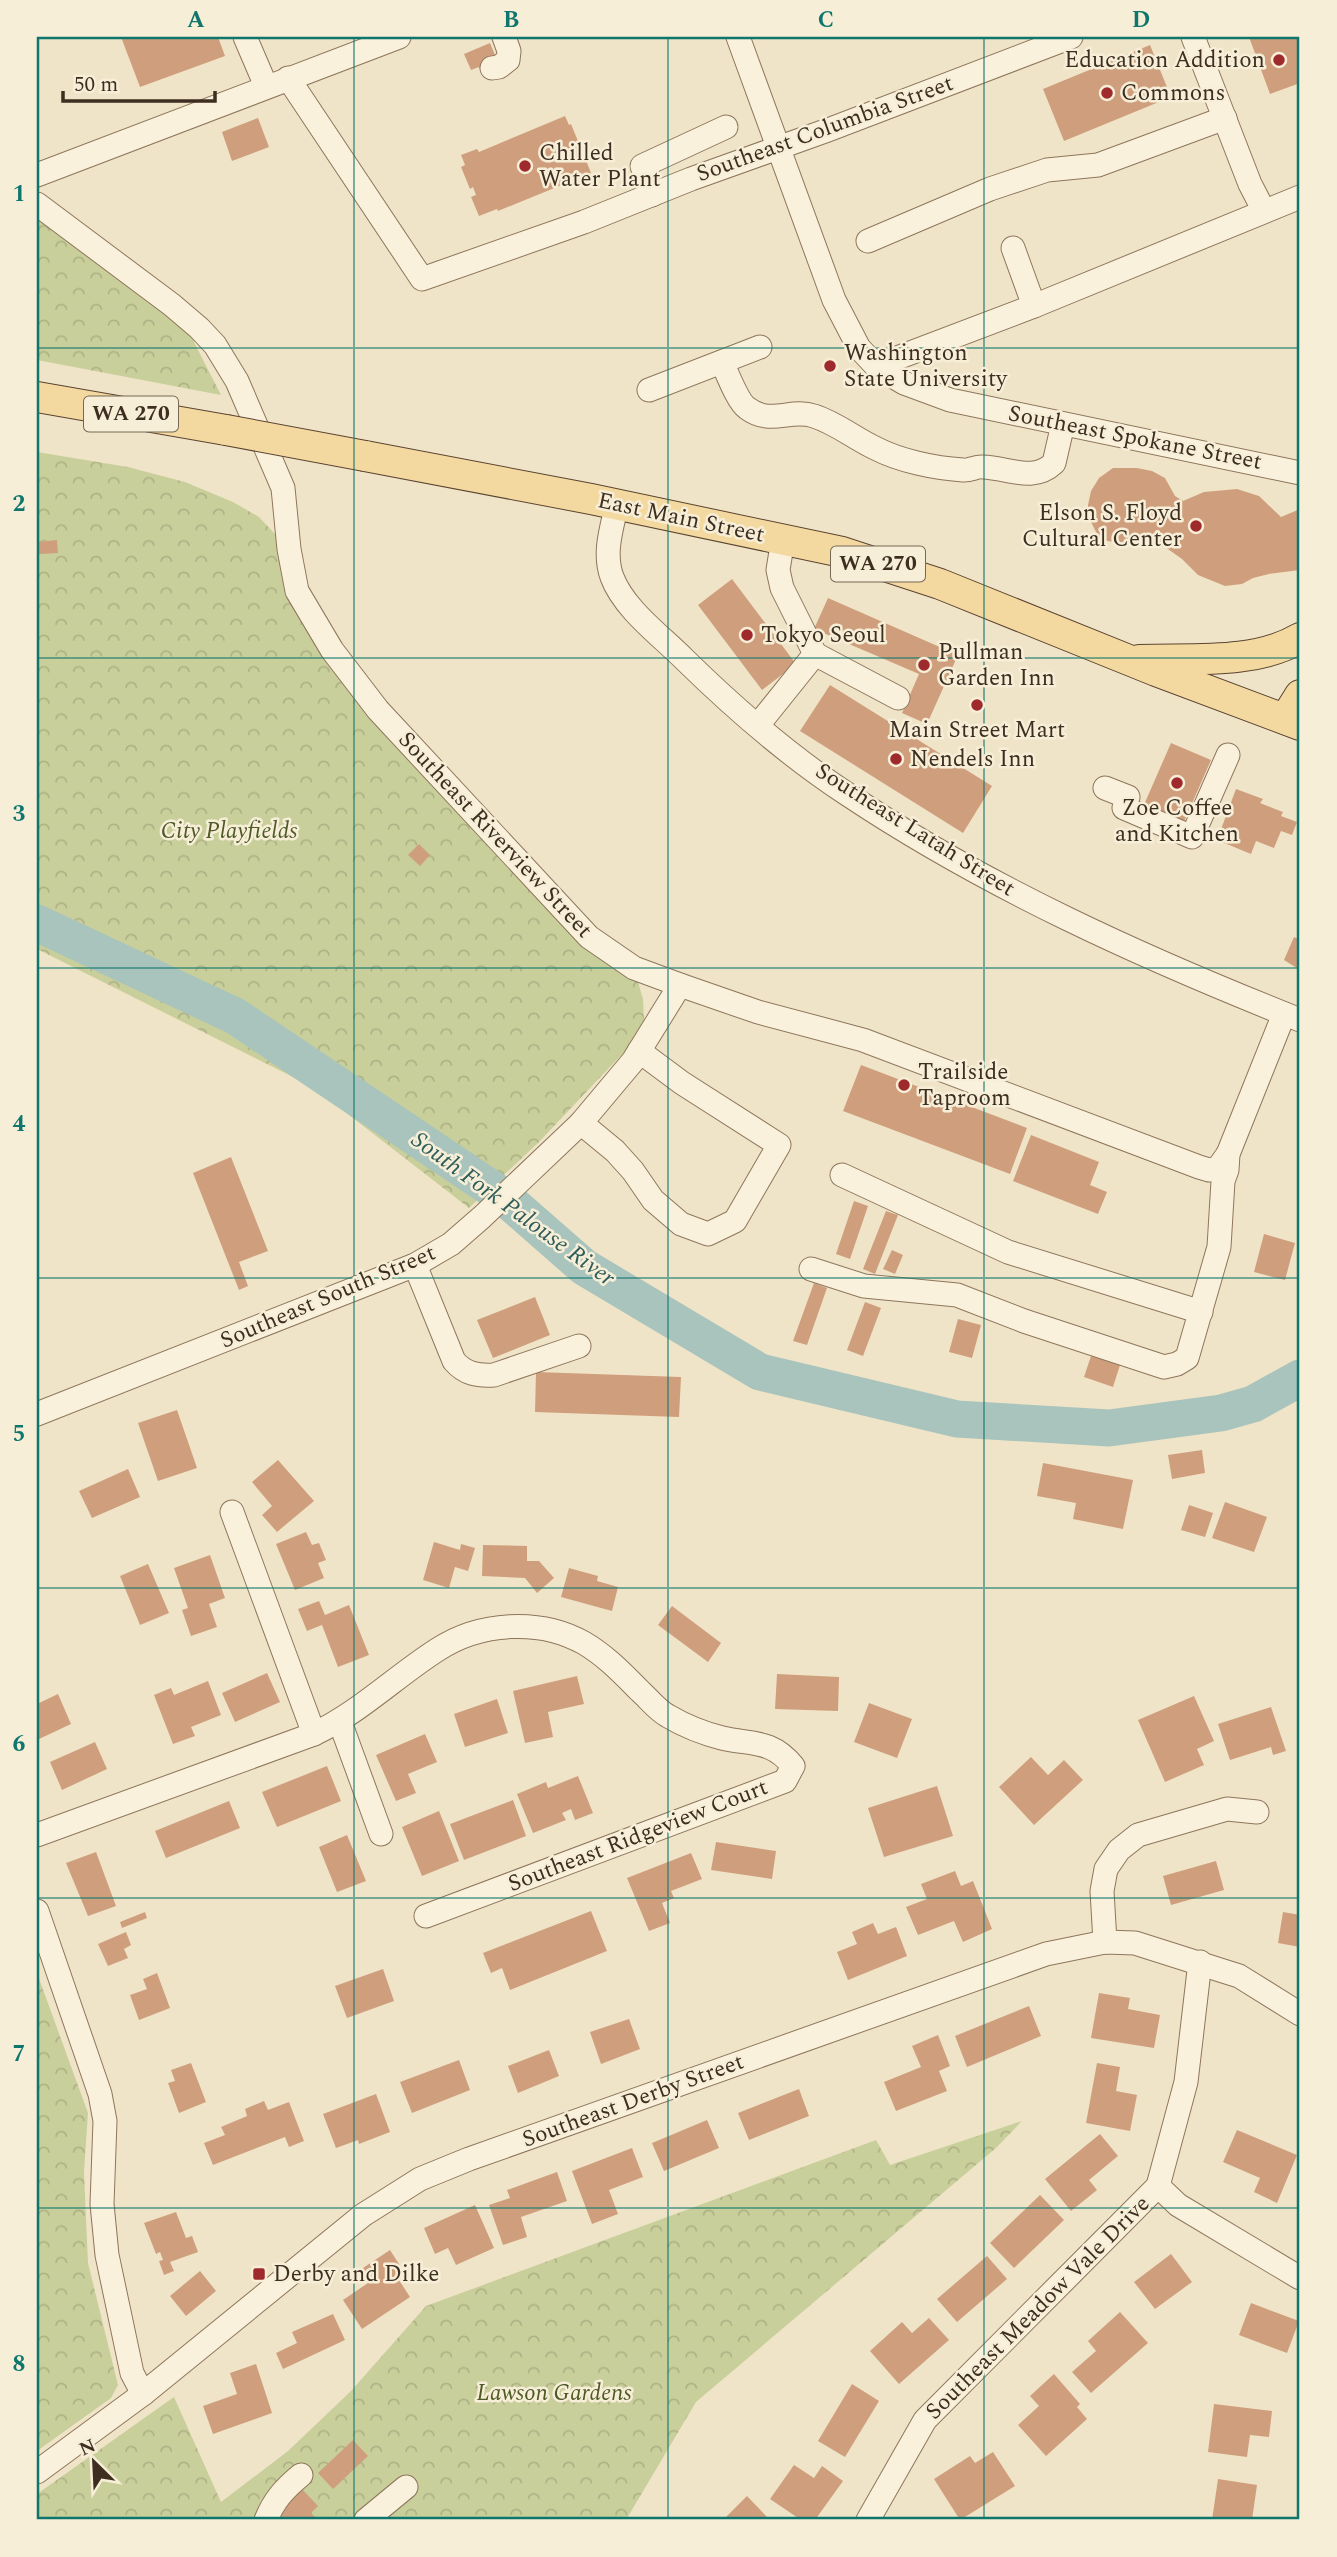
<svg xmlns="http://www.w3.org/2000/svg" width="1337" height="2557" font-family="Spectral,serif">
<style>
.forest{fill:url(#forest-crowns)}
.lines{fill:none;stroke-linecap:round;stroke-linejoin:round}
.river{stroke:#a9c4bc;stroke-width:37}
.building{fill:#cf9f7d}
.minor-casing{stroke:#8d765c;stroke-width:25}
.major-casing{stroke:#5b4430;stroke-width:32}
.minor{stroke:#faf1dc;stroke-width:23}
.major{stroke:#f3d9a0;stroke-width:30}
.major-bridge-casing{stroke:#5b4430;stroke-width:32;stroke-linecap:butt}
.major-bridge{stroke:#f3d9a0;stroke-width:30}
.grid{fill:none;stroke:#0f766e;stroke-width:2;stroke-opacity:0.55}
.poi-dot{fill:#9e2a2b;stroke:#f7eed8;stroke-width:2.5}
.labels{text-anchor:middle;dominant-baseline:central;stroke-width:5;stroke-linejoin:round;paint-order:stroke}
.shield{fill:#f7eed8;stroke:#756857;stroke-width:2}
.shield-label{font-size:21px;font-weight:bold;fill:#3d2e20}
.poi-label{font-size:23px;fill:#3d2e20;stroke:#f7eed8;text-anchor:start}
.street-label{font-size:23px;fill:#3d2e20;stroke:#f7eed8}
.park-label{font-size:23px;font-style:italic;fill:#4d5a26;stroke:#f7eed8}
.water-label{font-size:24px;font-style:italic;fill:#2f5d5a;stroke:#f7eed8}
.neatline{fill:none;stroke:#0f766e;stroke-width:2.5}
.grid-label{font-size:23px;text-anchor:middle;font-weight:bold;fill:#0f766e}
</style>
<defs>
<pattern id="forest-crowns" width="20" height="18" patternUnits="userSpaceOnUse" patternTransform="scale(1.75)"><rect width="20" height="18" fill="#c9cf9b"/><path d="M2 6a3 3 0 1 1 6 0M12 15a3 3 0 1 1 6 0" fill="none" stroke="#aeb285"/></pattern>
</defs>
<rect width="100%" height="100%" fill="#f0e4c8"/>
<g class="forest">
<polygon points="37,215 198,336 194,342 221,395 37,360"/>
<polygon points="37,452 128,467 185,482 233,502 259,517 289,549 297,591 378,710 634,968 643,999 644,1020 626,1050 539,1142 469,1208 313,1087 37,949"/>
<polygon points="37,1973 88,2113 84,2172 88,2263 118,2385 111,2398 37,2451"/>
<polygon points="1022,2121 996,2148 696,2402 626,2520 37,2520 37,2494 174,2397 221,2502 288,2451 351,2391 426,2306 876,2140 890,2165"/>
</g>
<g class="lines">
<polyline class="river" points="37,923 235,1016 504,1197 584,1267 760,1372 957,1419 1109,1428 1221,1413 1253,1404 1300,1378"/>
</g>
<g class="building">
<polygon points="121,37 218,37 225,56 140,87"/>
<polygon points="1249,37 1300,37 1300,83 1270,94"/>
<polygon points="490,43 497,60 494,74 484,78 479,67 471,70 464,54"/>
<polygon points="1150,45 1171,97 1064,141 1043,89"/>
<polygon points="565,116 569,125 571,124 580,146 578,148 580,154 583,153 591,173 498,211 497,209 479,216 471,197 476,195 473,187 470,189 461,167 465,165 461,155 477,149 479,152"/>
<polygon points="258,118 269,147 232,161 222,132"/>
<polygon points="1113,468 1137,468 1152,471 1165,478 1175,496 1183,501 1204,492 1237,489 1259,496 1281,517 1300,509 1300,570 1269,574 1253,578 1242,584 1225,586 1198,575 1182,559 1165,547 1107,541 1097,534 1088,516 1088,505 1091,491 1099,478"/>
<polygon points="57,540 58,553 39,554 39,542"/>
<polygon points="732,579 796,664 762,690 698,605"/>
<polygon points="828,598 958,655 927,724 902,713 919,674 814,629"/>
<polygon points="830,685 992,786 963,833 800,731"/>
<polygon points="1171,743 1211,760 1183,824 1143,807"/>
<polygon points="1236,789 1263,799 1260,803 1283,812 1281,816 1297,822 1292,835 1281,831 1274,848 1256,841 1251,854 1217,840"/>
<polygon points="419,844 430,855 420,866 408,855"/>
<polygon points="1294,937 1300,940 1300,970 1284,960"/>
<polygon points="861,1065 1027,1128 1010,1174 843,1111"/>
<polygon points="1031,1135 1099,1162 1090,1185 1107,1192 1098,1214 1013,1181"/>
<polygon points="231,1157 268,1251 239,1262 248,1286 239,1290 193,1173"/>
<polygon points="854,1201 868,1206 850,1259 836,1254"/>
<polygon points="886,1211 898,1215 875,1274 863,1269"/>
<polygon points="1264,1234 1295,1243 1285,1280 1254,1272"/>
<polygon points="892,1250 903,1255 895,1274 883,1269"/>
<polygon points="814,1283 827,1288 807,1345 793,1341"/>
<polygon points="535,1297 550,1335 493,1358 477,1320"/>
<polygon points="865,1302 881,1308 863,1356 847,1350"/>
<polygon points="958,1319 981,1325 972,1358 949,1352"/>
<polygon points="1091,1356 1120,1365 1113,1387 1084,1377"/>
<polygon points="536,1372 681,1377 679,1417 535,1412"/>
<polygon points="177,1410 197,1468 158,1481 138,1423"/>
<polygon points="1202,1450 1205,1473 1172,1479 1168,1455"/>
<polygon points="278,1460 314,1501 277,1532 262,1515 272,1506 252,1482"/>
<polygon points="1043,1463 1133,1480 1123,1529 1073,1519 1076,1503 1037,1496"/>
<polygon points="128,1469 140,1497 92,1518 79,1491"/>
<polygon points="1225,1502 1267,1517 1254,1552 1212,1538"/>
<polygon points="1189,1505 1213,1513 1205,1537 1181,1530"/>
<polygon points="306,1532 312,1545 319,1543 326,1560 318,1563 324,1578 295,1590 276,1544"/>
<polygon points="434,1542 460,1550 461,1544 475,1548 468,1571 455,1567 449,1588 423,1580"/>
<polygon points="483,1545 527,1546 527,1561 539,1561 554,1578 537,1593 525,1578 482,1576"/>
<polygon points="210,1555 225,1598 209,1604 217,1627 191,1636 182,1610 188,1608 174,1568"/>
<polygon points="148,1564 169,1613 140,1625 120,1576"/>
<polygon points="569,1568 598,1576 597,1581 618,1587 612,1611 561,1597"/>
<polygon points="319,1601 325,1615 349,1605 369,1655 338,1667 322,1625 307,1631 298,1609"/>
<polygon points="672,1606 721,1643 708,1662 658,1625"/>
<polygon points="267,1673 280,1702 235,1722 222,1693"/>
<polygon points="777,1674 839,1677 838,1711 775,1709"/>
<polygon points="577,1676 584,1704 548,1712 553,1737 525,1743 513,1691"/>
<polygon points="208,1681 221,1715 191,1727 195,1736 173,1744 154,1695 171,1688 174,1695"/>
<polygon points="58,1694 71,1724 37,1740 37,1704"/>
<polygon points="1194,1696 1214,1741 1197,1749 1204,1765 1165,1782 1138,1720"/>
<polygon points="497,1699 508,1733 465,1747 454,1714"/>
<polygon points="869,1703 912,1719 897,1758 854,1742"/>
<polygon points="1271,1707 1286,1751 1273,1755 1271,1747 1230,1760 1218,1724"/>
<polygon points="425,1734 437,1762 408,1774 416,1793 396,1801 376,1755"/>
<polygon points="95,1742 107,1769 62,1790 50,1762"/>
<polygon points="1031,1757 1048,1775 1064,1760 1083,1780 1034,1825 999,1787"/>
<polygon points="327,1766 341,1801 277,1827 262,1792"/>
<polygon points="578,1776 593,1813 575,1820 571,1809 562,1813 566,1820 533,1833 517,1794 546,1782 548,1788"/>
<polygon points="937,1786 953,1836 884,1857 868,1808"/>
<polygon points="513,1800 526,1836 464,1860 450,1824"/>
<polygon points="229,1801 240,1828 166,1858 155,1831"/>
<polygon points="439,1811 459,1861 422,1876 402,1827"/>
<polygon points="347,1835 366,1881 337,1892 319,1847"/>
<polygon points="716,1842 776,1851 772,1879 711,1870"/>
<polygon points="96,1852 116,1906 88,1916 66,1863"/>
<polygon points="691,1853 702,1879 671,1891 674,1898 662,1903 670,1923 649,1931 627,1878"/>
<polygon points="1216,1861 1224,1890 1171,1905 1163,1876"/>
<polygon points="955,1871 961,1886 973,1881 992,1929 963,1942 954,1921 918,1935 906,1907 927,1899 921,1884"/>
<polygon points="591,1911 607,1951 510,1990 502,1968 491,1973 483,1953"/>
<polygon points="145,1912 147,1918 122,1928 120,1922"/>
<polygon points="1283,1912 1300,1915 1300,1947 1278,1943"/>
<polygon points="873,1923 878,1934 896,1927 907,1956 848,1980 837,1952 857,1944 852,1932"/>
<polygon points="126,1932 131,1945 124,1949 128,1958 108,1966 98,1944"/>
<polygon points="383,1969 394,2001 347,2018 335,1986"/>
<polygon points="157,1973 170,2008 139,2020 130,1995 147,1989 143,1979"/>
<polygon points="1099,1993 1130,1998 1128,2009 1160,2015 1154,2048 1091,2038"/>
<polygon points="1029,2006 1041,2036 967,2067 955,2036"/>
<polygon points="629,2019 640,2049 601,2064 590,2032"/>
<polygon points="938,2035 950,2066 939,2071 947,2091 896,2111 884,2082 921,2067 912,2046"/>
<polygon points="549,2050 559,2076 518,2093 508,2066"/>
<polygon points="459,2060 470,2090 412,2113 400,2082"/>
<polygon points="191,2063 206,2102 179,2113 168,2083 175,2081 171,2070"/>
<polygon points="1097,2063 1120,2067 1116,2091 1137,2095 1130,2131 1086,2123"/>
<polygon points="799,2089 809,2116 749,2140 738,2113"/>
<polygon points="376,2094 390,2132 359,2144 358,2140 336,2148 323,2114"/>
<polygon points="264,2101 268,2110 289,2102 304,2141 289,2147 285,2137 213,2165 204,2143 225,2135 221,2127 247,2116 245,2109"/>
<polygon points="707,2120 719,2148 664,2171 652,2143"/>
<polygon points="1237,2130 1297,2155 1277,2203 1254,2192 1260,2178 1223,2162"/>
<polygon points="1100,2134 1118,2156 1089,2180 1097,2190 1071,2211 1045,2179"/>
<polygon points="632,2148 643,2177 609,2190 618,2214 592,2224 572,2171"/>
<polygon points="557,2172 567,2201 521,2217 527,2237 503,2245 489,2205 510,2198 507,2190"/>
<polygon points="1040,2195 1064,2220 1014,2268 990,2243"/>
<polygon points="475,2205 494,2248 456,2265 448,2248 435,2254 424,2228"/>
<polygon points="176,2212 186,2238 192,2236 198,2252 170,2262 174,2271 164,2275 159,2261 163,2260 160,2252 156,2254 144,2223"/>
<polygon points="390,2250 404,2272 397,2277 410,2297 362,2329 343,2300 368,2283 360,2270"/>
<polygon points="1171,2254 1192,2282 1155,2309 1134,2282"/>
<polygon points="987,2256 1007,2279 957,2322 937,2299"/>
<polygon points="200,2271 216,2291 186,2316 170,2296"/>
<polygon points="1251,2303 1299,2321 1287,2353 1239,2335"/>
<polygon points="1120,2312 1148,2343 1091,2393 1072,2372 1096,2351 1088,2341"/>
<polygon points="333,2314 345,2340 283,2369 276,2353 297,2343 292,2332"/>
<polygon points="929,2318 949,2340 899,2384 870,2351 902,2322 912,2333"/>
<polygon points="256,2364 272,2413 213,2434 203,2406 237,2394 230,2373"/>
<polygon points="1054,2374 1080,2404 1077,2407 1087,2419 1046,2456 1018,2425 1039,2406 1030,2396"/>
<polygon points="852,2384 879,2401 845,2457 818,2441"/>
<polygon points="1214,2404 1272,2411 1269,2437 1250,2435 1247,2457 1208,2452"/>
<polygon points="353,2440 368,2456 333,2489 318,2473"/>
<polygon points="993,2452 1015,2486 960,2520 934,2479 970,2456 975,2463"/>
<polygon points="794,2465 814,2478 822,2466 843,2481 815,2520 801,2520 770,2499"/>
<polygon points="1218,2479 1257,2485 1252,2520 1212,2520"/>
<polygon points="301,2488 318,2506 311,2513 318,2520 282,2520 275,2513"/>
<polygon points="747,2496 770,2520 723,2520"/>
</g>
<g class="lines">
<g class="minor-casing">
<g id="minor">
<polyline points="245,37 266,86"/>
<polyline points="738,37 834,300 859,348 876,366 904,383 950,400 1300,473"/>
<polyline points="1193,37 1250,184 1264,211"/>
<polyline points="492,68 499,67 508,60 509,51 504,37"/>
<polyline points="288,78 422,279 584,222 691,179 828,130 1071,37"/>
<polyline points="37,175 399,37"/>
<polyline points="652,195 642,166 726,127"/>
<polyline points="37,204 172,305 199,328 215,345 237,381 283,488 289,549 297,591 332,650 378,710 589,937 634,968 680,985 758,1012 863,1040 1199,1167 1209,1170 1218,1168 1228,1154"/>
<polyline points="868,241 990,189 1047,170 1098,165 1225,118"/>
<polyline points="1013,248 1034,306"/>
<path d="M722,362C727,373 738,402 747,408C771,426 790,408 814,416C836,423 854,438 875,448C900,461 934,468 963,470C970,471 976,466 983,467C1009,468 1033,483 1054,463L1063,424"/>
<polyline points="876,366 1034,306 1300,197"/>
<polyline points="649,390 760,347"/>
<path d="M617,504C612,527 603,553 612,577C624,609 660,635 684,659C734,708 789,756 847,794C988,888 1144,958 1300,1020"/>
<polyline points="815,654 898,698"/>
<polyline points="758,725 815,654 782,588 778,570 783,539"/>
<polyline points="1105,788 1128,797 1124,808 1192,837 1228,755"/>
<polyline points="581,1123 615,1151 633,1171 653,1200 681,1224 708,1234 735,1221 779,1145 682,1083 639,1051"/>
<polyline points="842,1175 1008,1252 1201,1312"/>
<path d="M415,1265L454,1361C465,1374 478,1376 494,1375L579,1346"/>
<polyline points="811,1269 864,1286 957,1295 1024,1321 1164,1367 1177,1364 1187,1358 1219,1247 1223,1181 1227,1170 1228,1154 1284,1014"/>
<polyline points="37,1414 415,1265 451,1244 482,1217 581,1123 633,1061 680,985"/>
<polyline points="232,1512 314,1734"/>
<polyline points="340,1722 381,1834"/>
<path d="M37,1835L314,1734C360,1712 395,1677 437,1650C479,1622 540,1618 584,1643C606,1656 622,1673 640,1691C649,1699 657,1710 668,1716C685,1726 702,1733 722,1738C752,1745 771,1739 793,1766L785,1781L426,1916"/>
<polyline points="37,1911 100,2094 105,2121 102,2204 107,2255 132,2373 143,2394"/>
<polyline points="1105,1942 1102,1891 1106,1869 1119,1850 1138,1835 1227,1809 1257,1812"/>
<polyline points="1158,2186 1178,2205 1300,2278"/>
<polyline points="37,2472 143,2394 363,2215 420,2179 469,2159 1046,1954 1105,1942 1135,1943 1239,1976 1300,2014"/>
<path d="M266,2520C274,2500 284,2489 301,2475"/>
<polyline points="366,2520 406,2487"/>
<polyline points="868,2520 925,2420 1158,2186 1186,2082 1200,1962"/>
</g>
</g>
<g class="major-casing">
<g id="major">
<polyline points="37,397 226,430"/>
<polyline points="365,456 591,499 842,552 940,584 1156,671 1300,725"/>
<path d="M1139,660C1192,658 1254,665 1300,638"/>
<polyline points="1285,719 1300,695"/>
</g>
</g>
<use href="#minor" class="minor"/>
<use href="#major" class="major"/>
<g class="major-bridge-casing">
<polyline id="major-bridge" points="226,430 365,456"/>
</g>
<use href="#major-bridge" class="major-bridge"/>
</g>
<path class="grid" d="M354,37V2520M668,37V2520M984,37V2520M37,348H1300M37,658H1300M37,968H1300M37,1278H1300M37,1588H1300M37,1898H1300M37,2208H1300"/>
<g class="poi-dot">
<circle cx="1279" cy="60" r="7"/>
<circle cx="1107" cy="93" r="7"/>
<circle cx="525" cy="166" r="7"/>
<circle cx="830" cy="366" r="7"/>
<circle cx="1196" cy="526" r="7"/>
<circle cx="747" cy="635" r="7"/>
<circle cx="924" cy="665" r="7"/>
<circle cx="977" cy="705" r="7"/>
<circle cx="896" cy="759" r="7"/>
<circle cx="1177" cy="783" r="7"/>
<circle cx="904" cy="1085" r="7"/>
<rect x="252" y="2267" width="14" height="14" rx="3.5"/>
</g>
<g class="labels">
<g class="shield">
<rect x="84" y="396.5" width="94" height="35" rx="5"/>
<rect x="831" y="546.5" width="94" height="35" rx="5"/>
</g>
<g class="shield-label">
<text x="131" y="414">WA 270</text>
<text x="878" y="564">WA 270</text>
</g>
<g class="poi-label">
<text x="1265" y="60" text-anchor="end">Education Addition</text>
<text x="1121" y="93">Commons</text>
<text x="539" y="153">Chilled<tspan x="539" dy="26">Water Plant</tspan></text>
<text x="844" y="353">Washington<tspan x="844" dy="26">State University</tspan></text>
<text x="1182" y="513" text-anchor="end">Elson S. Floyd<tspan x="1182" dy="26">Cultural Center</tspan></text>
<text x="761" y="635">Tokyo Seoul</text>
<text x="938" y="652">Pullman<tspan x="938" dy="26">Garden Inn</tspan></text>
<text x="977" y="730" text-anchor="middle">Main Street Mart</text>
<text x="910" y="759">Nendels Inn</text>
<text x="1177" y="808" text-anchor="middle">Zoe Coffee<tspan x="1177" dy="26">and Kitchen</tspan></text>
<text x="918" y="1072">Trailside<tspan x="918" dy="26">Taproom</tspan></text>
<text x="273" y="2274">Derby and Dilke</text>
</g>
<g class="street-label">
<text transform="translate(825 129) rotate(-20)">Southeast Columbia Street</text>
<text transform="translate(1135 438) rotate(11)">Southeast Spokane Street</text>
<text transform="translate(681 518) rotate(12)">East Main Street</text>
<text transform="translate(915 830) rotate(32)">Southeast Latah Street</text>
<text transform="translate(495 835) rotate(47)">Southeast Riverview Street</text>
<text transform="translate(328 1297) rotate(-23)">Southeast South Street</text>
<text transform="translate(638 1836) rotate(-21)">Southeast Ridgeview Court</text>
<text transform="translate(633 2101) rotate(-20)">Southeast Derby Street</text>
<text transform="translate(1038 2308) rotate(-45)">Southeast Meadow Vale Drive</text>
</g>
<g class="park-label">
<text x="229" y="831">City Playfields</text>
<text x="554" y="2393">Lawson Gardens</text>
</g>
<g class="water-label">
<text transform="translate(513 1209) rotate(36)">South Fork Palouse River</text>
</g>
</g>
<rect width="1337" height="2557" fill="none" stroke="#f7eed8" stroke-width="77"/>
<g transform="translate(94 2462) rotate(336)" stroke="#f7eed8" stroke-width="5" paint-order="stroke">
<path d="M0-5L12 26L0 18L-12 26Z" fill="#3d2e20"/>
<text y="-10" font-size="19" font-weight="bold" text-anchor="middle" fill="#3d2e20">N</text>
</g>
<path d="M63 91v10h152v-10" fill="none" stroke="#3d2e20" stroke-width="3.5"/>
<text x="74" y="91" font-size="21" fill="#3d2e20" stroke="#f7eed8" stroke-width="5" paint-order="stroke">50 m</text>
<rect x="38" y="38" width="1260" height="2480" class="neatline"/>
<g class="grid-label">
<text x="196" y="27">A</text>
<text x="511" y="27">B</text>
<text x="826" y="27">C</text>
<text x="1141" y="27">D</text>
<text x="19" y="201">1</text>
<text x="19" y="511">2</text>
<text x="19" y="821">3</text>
<text x="19" y="1131">4</text>
<text x="19" y="1441">5</text>
<text x="19" y="1751">6</text>
<text x="19" y="2061">7</text>
<text x="19" y="2371">8</text>
</g>
</svg>
